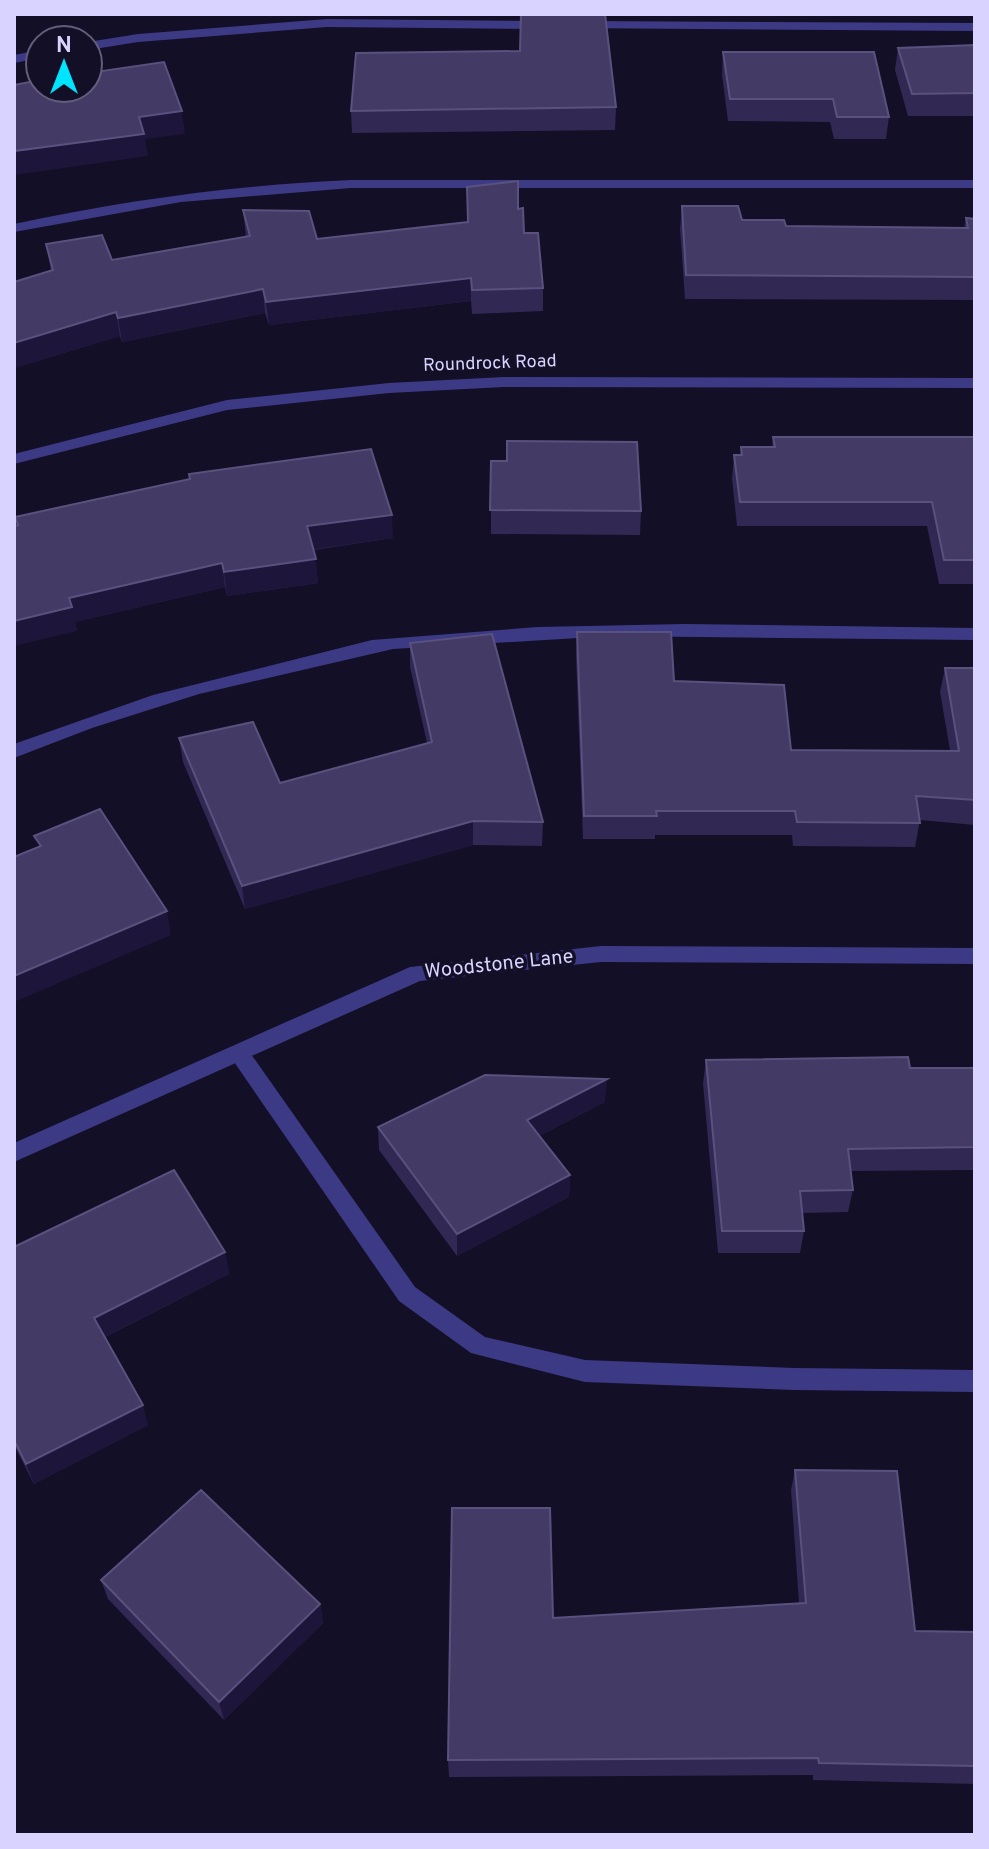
<svg xmlns="http://www.w3.org/2000/svg" width="989" height="1849" font-family="Overpass,sans-serif">
<style>
.lines{fill:none;stroke-linecap:round;stroke-linejoin:round}
.service{fill:#3d3a85;fill-rule:evenodd}
.minor{fill:#3d3a85;fill-rule:evenodd}
.tertiary{fill:#3d3a85;fill-rule:evenodd}
.wall{fill:#312854}
.shaded-wall{fill:#1d163a}
.building{fill:#433a66;stroke:#5a527e;stroke-width:2}
.labels{text-anchor:middle;dominant-baseline:central;stroke-width:7;stroke-linejoin:round;paint-order:stroke}
.far-street-label{font-size:18px;fill:#d9d4ff;stroke:#130f26}
.street-label{font-size:20px;fill:#d9d4ff;stroke:#130f26}
</style>
<rect width="100%" height="100%" fill="#130f26"/>
<g class="lines">
<g class="service">
<path d="M351,180H975V188H351L181,202L14,232V224C126,200 237,185 351,180Z"/>
<polygon points="684,624 975,628 975,640 611,636 393,649 199,694 92,728 14,758 14,744 153,695 372,640 538,627"/>
<polygon points="239,1045 246,1047 415,1287 485,1337 585,1360 794,1368 975,1370 975,1392 794,1390 585,1382 471,1353 399,1301 232,1059 228,1053 232,1047"/>
</g>
<g class="minor">
<polygon points="327,19 547,21 553,25 547,29 327,27 138,42 88,50 88,42 138,34"/>
<polygon points="579,21 975,23 975,31 575,28 575,22"/>
<polygon points="40,50 40,58 14,63 14,55"/>
<polygon points="601,946 975,948 975,964 601,962 420,981 14,1162 14,1143 410,967"/>
</g>
<polygon class="tertiary" points="504,377 975,378 975,388 504,387 389,393 227,410 14,464 14,454 227,400 389,383"/>
</g>
<g class="wall">
<polygon points="975,45 975,116 908,116 895,70 898,48"/>
<polygon points="723,52 889,117 886,139 834,139 830,122 728,121 722,75"/>
<polygon points="616,107 615,130 352,133 351,111"/>
<polygon points="467,187 518,209 524,233 543,288 543,311 472,314 471,301 269,325 265,313 122,342 120,336 14,368 14,282 51,271 46,244 112,260 246,237 243,210 317,239 467,222"/>
<polygon points="682,206 742,220 786,226 964,228 966,218 975,219 975,300 685,299 680,229"/>
<polygon points="773,437 975,437 975,584 939,584 927,526 737,526 732,479 734,455 740,455 741,447 772,447"/>
<polygon points="491,461 507,461 641,511 640,535 491,534"/>
<polygon points="15,517 393,538 314,550 318,583 227,596 225,587 75,622 77,631 17,525"/>
<polygon points="577,632 674,681 791,750 950,750 940,692 945,668 975,668 975,825 920,820 915,847 793,846 792,835 655,835 655,839 583,839 576,656"/>
<polygon points="410,643 543,822 542,846 473,845 245,909 183,762 179,738 280,783 427,743 410,667"/>
<polygon points="706,1060 910,1068 975,1068 975,1170 851,1171 853,1190 848,1212 802,1213 804,1231 800,1253 718,1253 703,1083"/>
<polygon points="605,1102 539,1136 570,1175 569,1197 457,1256 379,1150 378,1127"/>
<polygon points="14,1247 225,1252 229,1274 105,1337 148,1425 34,1484 14,1445"/>
<polygon points="795,1470 915,1631 975,1632 975,1784 813,1780 813,1775 449,1777 448,1760 553,1618 799,1603 791,1490"/>
<polygon points="101,1580 320,1604 323,1623 224,1720 108,1599"/>
</g>
<g class="shaded-wall">
<polygon points="182,111 185,134 145,139 148,156 14,175 14,151 139,117"/>
<polygon points="471,278 471,301 269,325 266,302"/>
<polygon points="263,289 265,313 122,342 118,318"/>
<polygon points="116,312 120,336 14,368 14,343"/>
<polygon points="392,515 393,538 309,550 307,526"/>
<polygon points="316,559 318,583 227,596 224,572"/>
<polygon points="222,563 225,587 75,622 77,631 14,646 14,621 69,598"/>
<polygon points="473,821 473,845 245,909 242,886"/>
<polygon points="167,911 171,935 14,1002 14,976"/>
<polygon points="607,1079 605,1102 527,1142 527,1120"/>
<polygon points="570,1175 569,1197 457,1256 457,1234"/>
<polygon points="225,1252 229,1274 100,1339 94,1318"/>
<polygon points="143,1405 148,1425 34,1484 26,1464"/>
<polygon points="320,1604 323,1623 224,1720 219,1702"/>
</g>
<g class="building">
<polygon points="521,14 605,14 616,107 351,111 356,53 520,51"/>
<polygon points="975,45 975,93 912,94 898,48"/>
<polygon points="723,52 874,52 889,117 837,117 833,99 730,99"/>
<polygon points="164,62 182,111 139,117 144,134 14,151 14,85 40,80 40,88 88,88 88,73"/>
<polygon points="518,181 518,209 523,208 524,233 538,233 543,288 472,290 471,278 266,302 263,289 118,318 116,312 14,343 14,282 53,270 46,244 102,235 112,260 250,236 243,210 309,211 317,239 468,222 467,187"/>
<polygon points="682,206 738,206 742,220 784,220 786,226 968,228 966,218 975,219 975,277 686,275"/>
<polygon points="773,437 975,437 975,560 944,560 932,502 740,502 734,455 742,455 741,447 775,447"/>
<polygon points="507,441 637,442 641,511 490,510 491,461 507,461"/>
<polygon points="371,449 392,515 307,526 316,559 224,572 222,563 69,598 72,607 14,621 14,526 18,525 15,517 190,479 189,474"/>
<polygon points="577,632 671,632 674,681 784,685 791,750 959,751 945,668 975,668 975,800 916,796 920,823 797,822 795,811 656,811 657,816 584,816"/>
<polygon points="492,634 543,822 473,821 242,886 179,738 253,722 280,783 432,742 410,643"/>
<polygon points="100,809 167,911 14,976 14,857 41,846 34,836"/>
<polygon points="908,1057 910,1068 975,1068 975,1147 848,1149 853,1190 800,1191 804,1231 722,1231 706,1060"/>
<polygon points="485,1075 607,1079 527,1120 570,1175 457,1234 378,1127"/>
<polygon points="174,1170 225,1252 94,1318 143,1405 26,1464 14,1440 14,1247"/>
<polygon points="795,1470 897,1471 915,1631 975,1632 975,1766 819,1763 818,1758 448,1760 452,1508 550,1508 553,1618 806,1603"/>
<polygon points="201,1490 320,1604 219,1702 101,1580"/>
</g>
<g class="labels">
<g class="far-street-label">
<text transform="translate(490 364) rotate(-2)">Roundrock Road</text>
</g>
<g class="street-label">
<text transform="translate(499 965) rotate(-6)">Woodstone Lane</text>
</g>
</g>
<rect width="989" height="1849" fill="none" stroke="#d9d4ff" stroke-width="32"/>
<g transform="translate(64 64)"><circle r="38" fill="#130f26" stroke="#625e7d" stroke-width="2"/>
<path d="M0-6L14 30L0 20L-14 30Z" fill="#00e5ff"/>
<text y="-12" font-size="22" font-weight="bold" text-anchor="middle" fill="#d9d4ff">N</text>
</g>
</svg>
